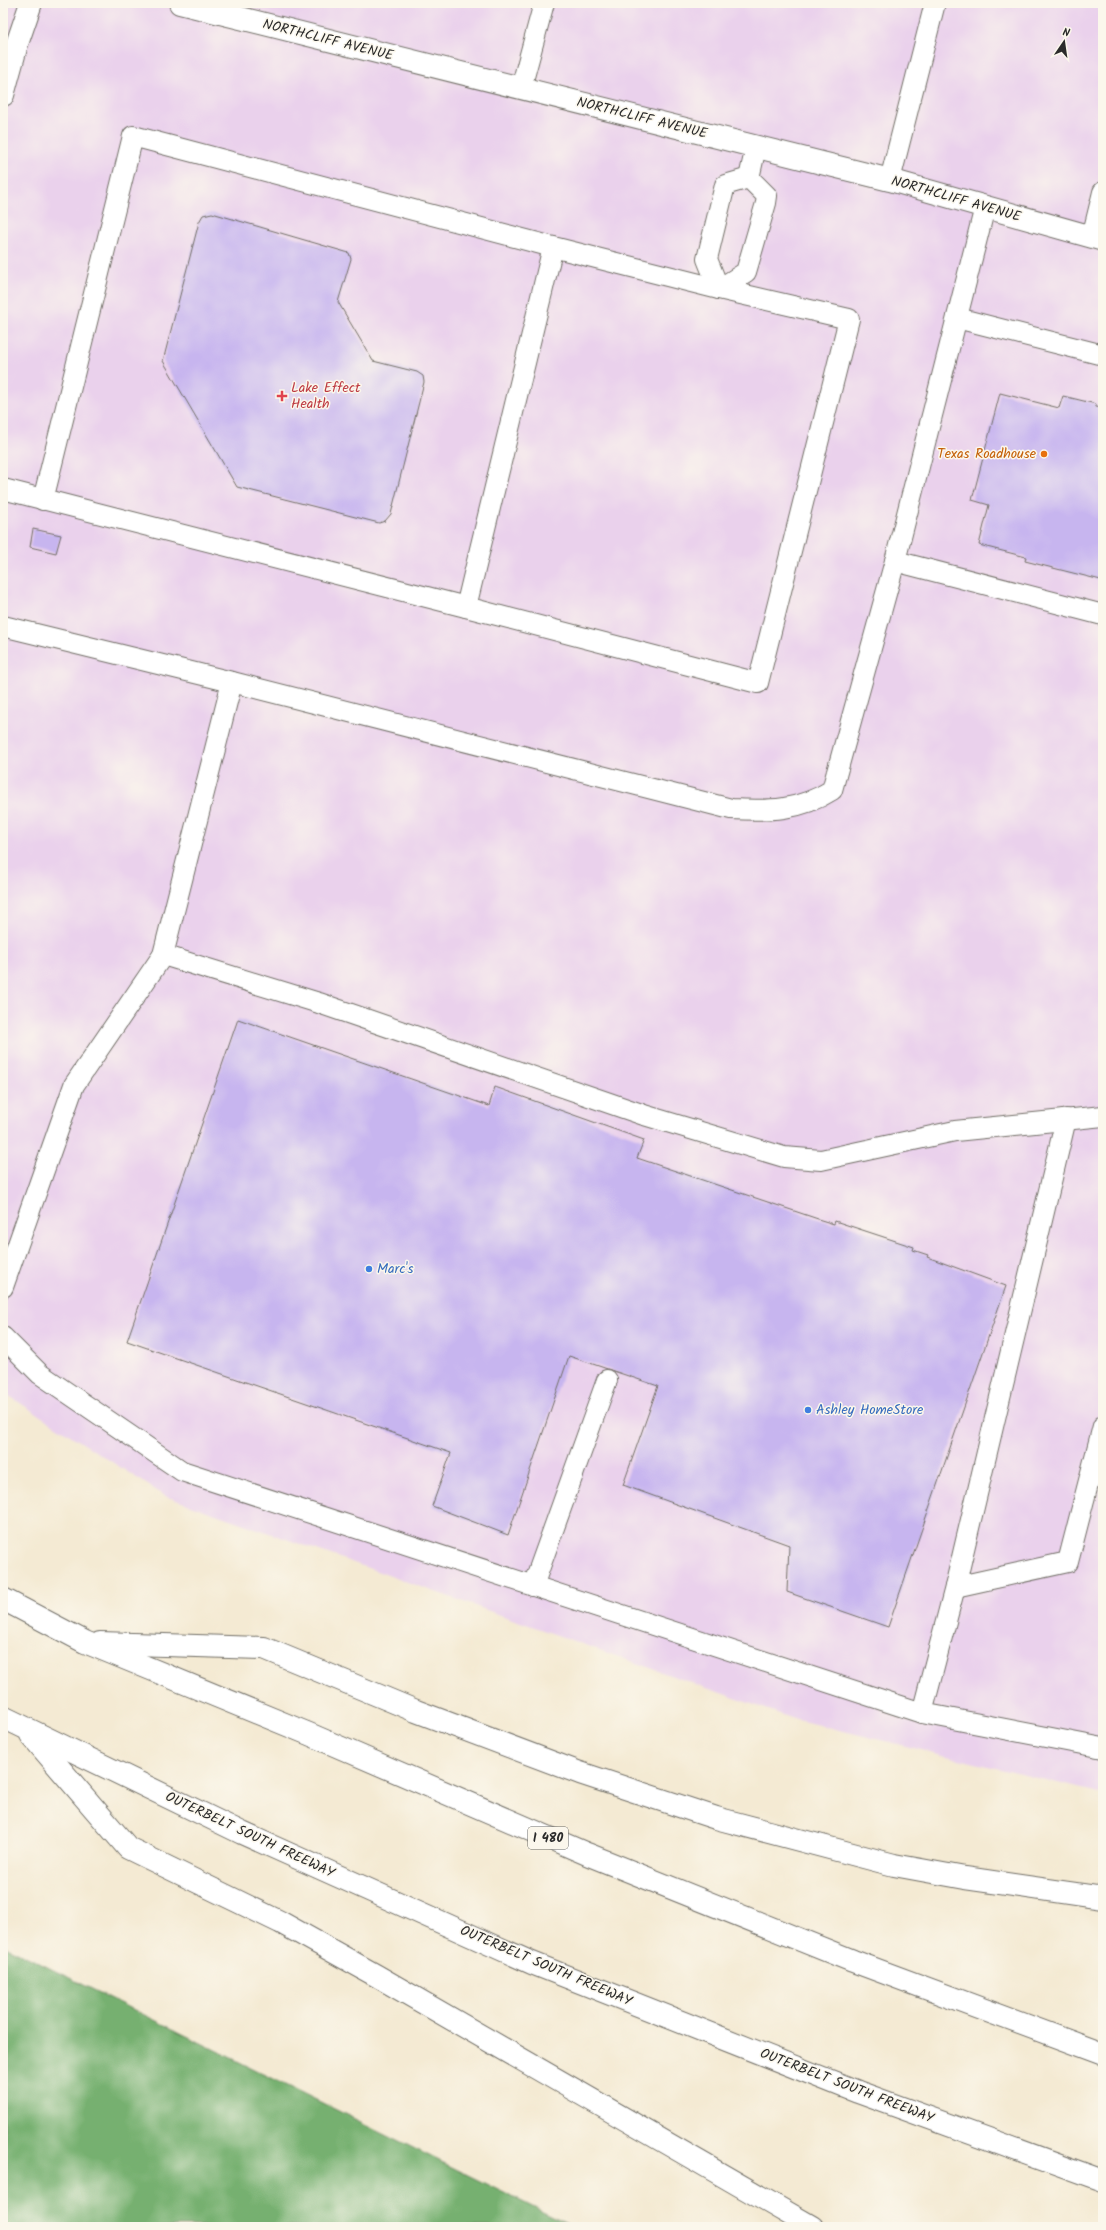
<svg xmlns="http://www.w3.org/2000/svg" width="1106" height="2230" font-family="Kalam,sans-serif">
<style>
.built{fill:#ead1ec}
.forest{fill:#76b06f;stroke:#506e4d}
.building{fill:#c7b5ef}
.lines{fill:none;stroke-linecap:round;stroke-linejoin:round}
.service-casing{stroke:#716e66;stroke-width:22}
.minor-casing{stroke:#716e66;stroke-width:24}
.motorway-casing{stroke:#716e66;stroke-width:24}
.service{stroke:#fff;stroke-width:20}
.minor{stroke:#fff;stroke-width:22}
.motorway{stroke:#fff;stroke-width:22}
.health-dot{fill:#e0444e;stroke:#fbf7ec;stroke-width:1.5}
.food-dot{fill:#e8710a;stroke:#fbf7ec;stroke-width:1.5}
.shop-dot{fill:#3f7fe0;stroke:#fbf7ec;stroke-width:1.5}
.labels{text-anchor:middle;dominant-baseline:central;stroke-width:3;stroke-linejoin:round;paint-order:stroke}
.shield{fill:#fbf7ec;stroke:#696865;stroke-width:1}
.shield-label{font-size:13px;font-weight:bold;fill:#2b2b2b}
.street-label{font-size:14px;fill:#2b2b2b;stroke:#fbf7ec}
.health-label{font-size:14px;fill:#be3a42;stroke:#fbf7ec;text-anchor:start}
.food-label{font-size:14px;fill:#c56008;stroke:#fbf7ec;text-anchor:end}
.shop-label{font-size:14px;fill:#366cbe;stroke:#fbf7ec;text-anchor:start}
</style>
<rect width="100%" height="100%" fill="#fbf7ec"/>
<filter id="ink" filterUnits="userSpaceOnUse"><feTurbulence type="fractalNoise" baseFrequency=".025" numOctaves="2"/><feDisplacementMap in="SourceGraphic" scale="8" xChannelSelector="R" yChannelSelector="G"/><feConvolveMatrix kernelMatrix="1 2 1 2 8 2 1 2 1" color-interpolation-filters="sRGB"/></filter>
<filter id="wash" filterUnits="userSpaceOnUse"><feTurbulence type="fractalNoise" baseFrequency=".012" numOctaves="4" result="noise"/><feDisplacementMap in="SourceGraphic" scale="16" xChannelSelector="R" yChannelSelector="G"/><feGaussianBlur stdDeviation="0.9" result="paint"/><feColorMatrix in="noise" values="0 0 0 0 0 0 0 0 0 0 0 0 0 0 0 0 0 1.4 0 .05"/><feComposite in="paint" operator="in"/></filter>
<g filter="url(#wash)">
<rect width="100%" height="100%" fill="#f4ead3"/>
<polygon class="built" points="3,3 1103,3 1103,1794 794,1719 165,1496 3,1392"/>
<polygon class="forest" points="3,1945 573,2227 3,2227"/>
<g id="blocks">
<g class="building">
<polygon points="212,213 349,253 351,259 338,302 373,361 417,372 423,376 424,382 391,514 385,521 379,523 237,487 163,361 199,222 203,215"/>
<polygon points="1000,393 1059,408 1063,396 1096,404 1096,407 1103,408 1103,573 1101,580 1025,561 1026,557 979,545 989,505 972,500"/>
<polygon points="33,529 61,535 56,553 30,547"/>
<polygon points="238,1019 489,1106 495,1087 644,1140 637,1158 821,1220 834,1224 835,1221 914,1247 913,1250 928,1255 927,1257 1006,1286 888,1627 787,1592 789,1545 623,1485 658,1386 569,1356 508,1535 432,1506 451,1453 127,1341"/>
</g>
</g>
</g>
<g filter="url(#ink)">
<use href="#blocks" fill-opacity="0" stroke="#716e66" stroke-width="1"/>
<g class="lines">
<g class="service-casing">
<g id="service">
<polyline points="521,88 544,3"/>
<polygon points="749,178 767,196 766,203 746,272 719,289 707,259 725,185"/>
<polyline points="749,178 756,147"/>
<polyline points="890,180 935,3"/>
<polyline points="985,207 895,561 1103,615"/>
<polyline points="1092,237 1103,192"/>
<polygon points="553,247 719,289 849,319 758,683 466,607"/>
<polyline points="957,318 1103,355"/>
<polyline points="3,489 466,607"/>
<polyline points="43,500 133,136 553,247"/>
<polyline points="3,626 232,682 163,955 319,1003 644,1115 784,1157 821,1160 955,1131 1103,1116"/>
<path d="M232,682L731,809C769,811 799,811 832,790L895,561"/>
<polyline points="1066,1119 955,1587 1068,1562 1103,1426"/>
<polyline points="3,1287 74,1085 163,955"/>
<polyline points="3,1337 40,1374 182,1471 922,1713 955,1587"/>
<polyline points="533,1586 607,1380"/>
<polyline points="922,1713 1103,1748"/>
</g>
</g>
<g class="minor-casing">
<g id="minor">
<polyline points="180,3 890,180 1103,240"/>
<polyline points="3,95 17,44 31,3"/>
</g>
</g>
<g class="motorway-casing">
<g id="motorway">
<polyline points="3,1599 85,1642 309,1734 587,1854 853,1961 1103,2054"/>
<polyline points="100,1643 264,1648 416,1711 580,1773 716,1818 894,1865 965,1878 1103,1898"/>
<polyline points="3,1717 242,1833 532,1963 858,2092 1103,2181"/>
<polyline points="31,1735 128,1848 280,1922 377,1976 812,2227"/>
</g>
</g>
<use href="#service" class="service"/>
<use href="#minor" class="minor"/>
<use href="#motorway" class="motorway"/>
</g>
</g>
<path class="health-dot" d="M280 390h4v4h4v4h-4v4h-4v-4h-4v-4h4z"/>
<circle class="food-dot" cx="1044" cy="454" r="4"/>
<g class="shop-dot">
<circle cx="369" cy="1269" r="4"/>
<circle cx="808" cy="1410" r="4"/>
</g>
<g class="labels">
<rect class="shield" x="528" y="1827" width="40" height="22" rx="3"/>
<g class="shield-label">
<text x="548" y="1838">I 480</text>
</g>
<g class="street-label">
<text transform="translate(328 40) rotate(14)">NORTHCLIFF AVENUE</text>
<text transform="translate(642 118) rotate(14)">NORTHCLIFF AVENUE</text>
<text transform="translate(956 199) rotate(16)">NORTHCLIFF AVENUE</text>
<text transform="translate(250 1835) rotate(25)">OUTERBELT SOUTH FREEWAY</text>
<text transform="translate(546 1966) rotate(23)">OUTERBELT SOUTH FREEWAY</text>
<text transform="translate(847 2086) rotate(21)">OUTERBELT SOUTH FREEWAY</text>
</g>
<g class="health-label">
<text x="291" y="388">Lake Effect<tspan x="291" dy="16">Health</tspan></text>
</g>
<g class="food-label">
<text x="1036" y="454">Texas Roadhouse</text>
</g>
<g class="shop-label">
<text x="377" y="1269">Marc's</text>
<text x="816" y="1410">Ashley HomeStore</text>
</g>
</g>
<rect width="1106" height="2230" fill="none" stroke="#fbf7ec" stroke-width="16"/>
<g transform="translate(1064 42) rotate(13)" stroke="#fbf7ec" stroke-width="3" paint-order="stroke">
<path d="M0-3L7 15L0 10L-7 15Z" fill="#2b2b2b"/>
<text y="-6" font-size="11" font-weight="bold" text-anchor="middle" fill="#2b2b2b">N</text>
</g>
</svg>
